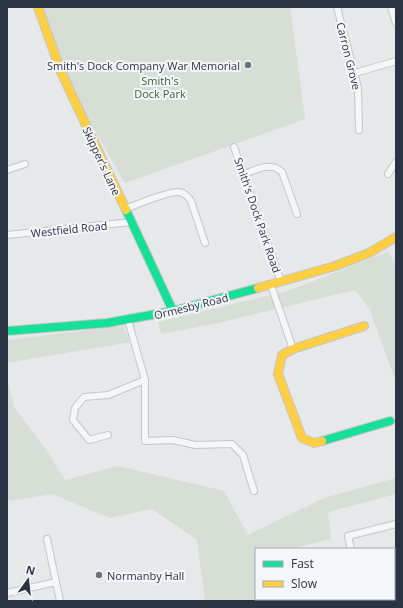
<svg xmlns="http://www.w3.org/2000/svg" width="403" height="608" font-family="'Open Sans',sans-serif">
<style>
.green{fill:#d6ded6}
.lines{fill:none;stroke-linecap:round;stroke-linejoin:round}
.street-casing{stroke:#c4c6c8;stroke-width:8}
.fast-casing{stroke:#c4c6c8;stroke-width:10}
.slow-casing{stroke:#c4c6c8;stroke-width:10}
.street{stroke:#f5f6f7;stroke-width:6}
.fast{stroke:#16e098;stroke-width:8}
.slow{stroke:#ffcf43;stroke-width:8}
.poi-dot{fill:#6c737f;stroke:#f4f6f9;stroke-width:1.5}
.labels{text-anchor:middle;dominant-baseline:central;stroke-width:4;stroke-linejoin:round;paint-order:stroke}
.street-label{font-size:11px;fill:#2b3445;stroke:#f4f6f9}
.poi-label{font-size:11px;fill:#2b3445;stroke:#f4f6f9;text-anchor:end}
.park-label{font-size:11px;fill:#3f6138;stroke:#f4f6f9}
</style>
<rect width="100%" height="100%" fill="#e6e8ea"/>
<g class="green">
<polygon points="42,7 290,7 305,119 125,183 64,77"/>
<polygon points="388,252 396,264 396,382 369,308 355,290 218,323 161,334 158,322 288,291"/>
<polygon points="123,326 130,342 7,363 7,340"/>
<polygon points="7,379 14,407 47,451 65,480 118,466 224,491 248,535 324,498 396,478 396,494 328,512 331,539 289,549 256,549 256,599 267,599 267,601 205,601 197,540 152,509 110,518 52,494 9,501 7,491"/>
</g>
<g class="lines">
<g class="street-casing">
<g id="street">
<polyline points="337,7 358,88 359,130"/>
<polyline points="391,7 396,23"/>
<polyline points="355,73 396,61"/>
<polyline points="234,147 281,282"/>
<polyline points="7,170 25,164"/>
<path d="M243,174C257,170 270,161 282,172L297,214"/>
<polyline points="388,174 396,162"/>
<path d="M125,209C135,205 170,191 179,192C185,193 188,196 191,201L205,243"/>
<polyline points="7,235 131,222"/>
<polyline points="271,285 293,349"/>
<polyline points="128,320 145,380 145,441 173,440 195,445 232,444 243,455 254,491"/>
<polyline points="108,435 89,440 73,420 75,408 84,397 108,395 145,380"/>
<polyline points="47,539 60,601"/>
<polyline points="351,549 348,536 396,524"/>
<polyline points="7,593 56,582"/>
<polyline points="302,599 302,601"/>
<polyline points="364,599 364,601"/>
</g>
</g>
<g class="fast-casing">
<g id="fast">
<polyline points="126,210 173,311"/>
<polyline points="7,331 107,323 173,311 258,288"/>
<polyline points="322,441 390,421"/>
</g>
</g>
<g class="slow-casing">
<g id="slow">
<polyline points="38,7 61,72 126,210"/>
<polyline points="258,288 335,266 369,253 396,237"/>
<polyline points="322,441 314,443 302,438 278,374 282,355 293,349 364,326"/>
</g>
</g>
<use href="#street" class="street"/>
<use href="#fast" class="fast"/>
<use href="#slow" class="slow"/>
</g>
<g class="poi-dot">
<circle cx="248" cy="65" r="4"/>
<circle cx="99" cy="575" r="4"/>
</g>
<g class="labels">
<g class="street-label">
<text transform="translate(349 56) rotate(76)">Carron Grove</text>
<text transform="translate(102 161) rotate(65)">Skipper's Lane</text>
<text transform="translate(258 215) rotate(71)">Smith's Dock Park Road</text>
<text transform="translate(69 229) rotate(-6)">Westfield Road</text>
<text transform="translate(191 306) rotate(-14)">Ormesby Road</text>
</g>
<g class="poi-label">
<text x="240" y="65">Smith's Dock Company War Memorial</text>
<text x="107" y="575" text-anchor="start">Normanby Hall</text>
</g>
<g class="park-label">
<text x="160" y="80">Smith's<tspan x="160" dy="13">Dock Park</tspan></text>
</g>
</g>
<rect width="403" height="608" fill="none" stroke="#2b3445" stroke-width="16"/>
<rect x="255" y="548" width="140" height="52" fill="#f4f6f9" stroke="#a4a8b1"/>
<rect x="263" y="561" width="20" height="6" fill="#16e098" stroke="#a4a8b1"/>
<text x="291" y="568" font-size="12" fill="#2b3445">Fast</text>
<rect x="263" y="581" width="20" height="6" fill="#ffcf43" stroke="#a4a8b1"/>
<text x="291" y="588" font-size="12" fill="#2b3445">Slow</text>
<g transform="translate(28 580) rotate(15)" stroke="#f4f6f9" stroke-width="3" paint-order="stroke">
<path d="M0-3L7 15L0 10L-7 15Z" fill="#2b3445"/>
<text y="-6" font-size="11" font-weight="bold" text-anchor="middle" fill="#2b3445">N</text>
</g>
</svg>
